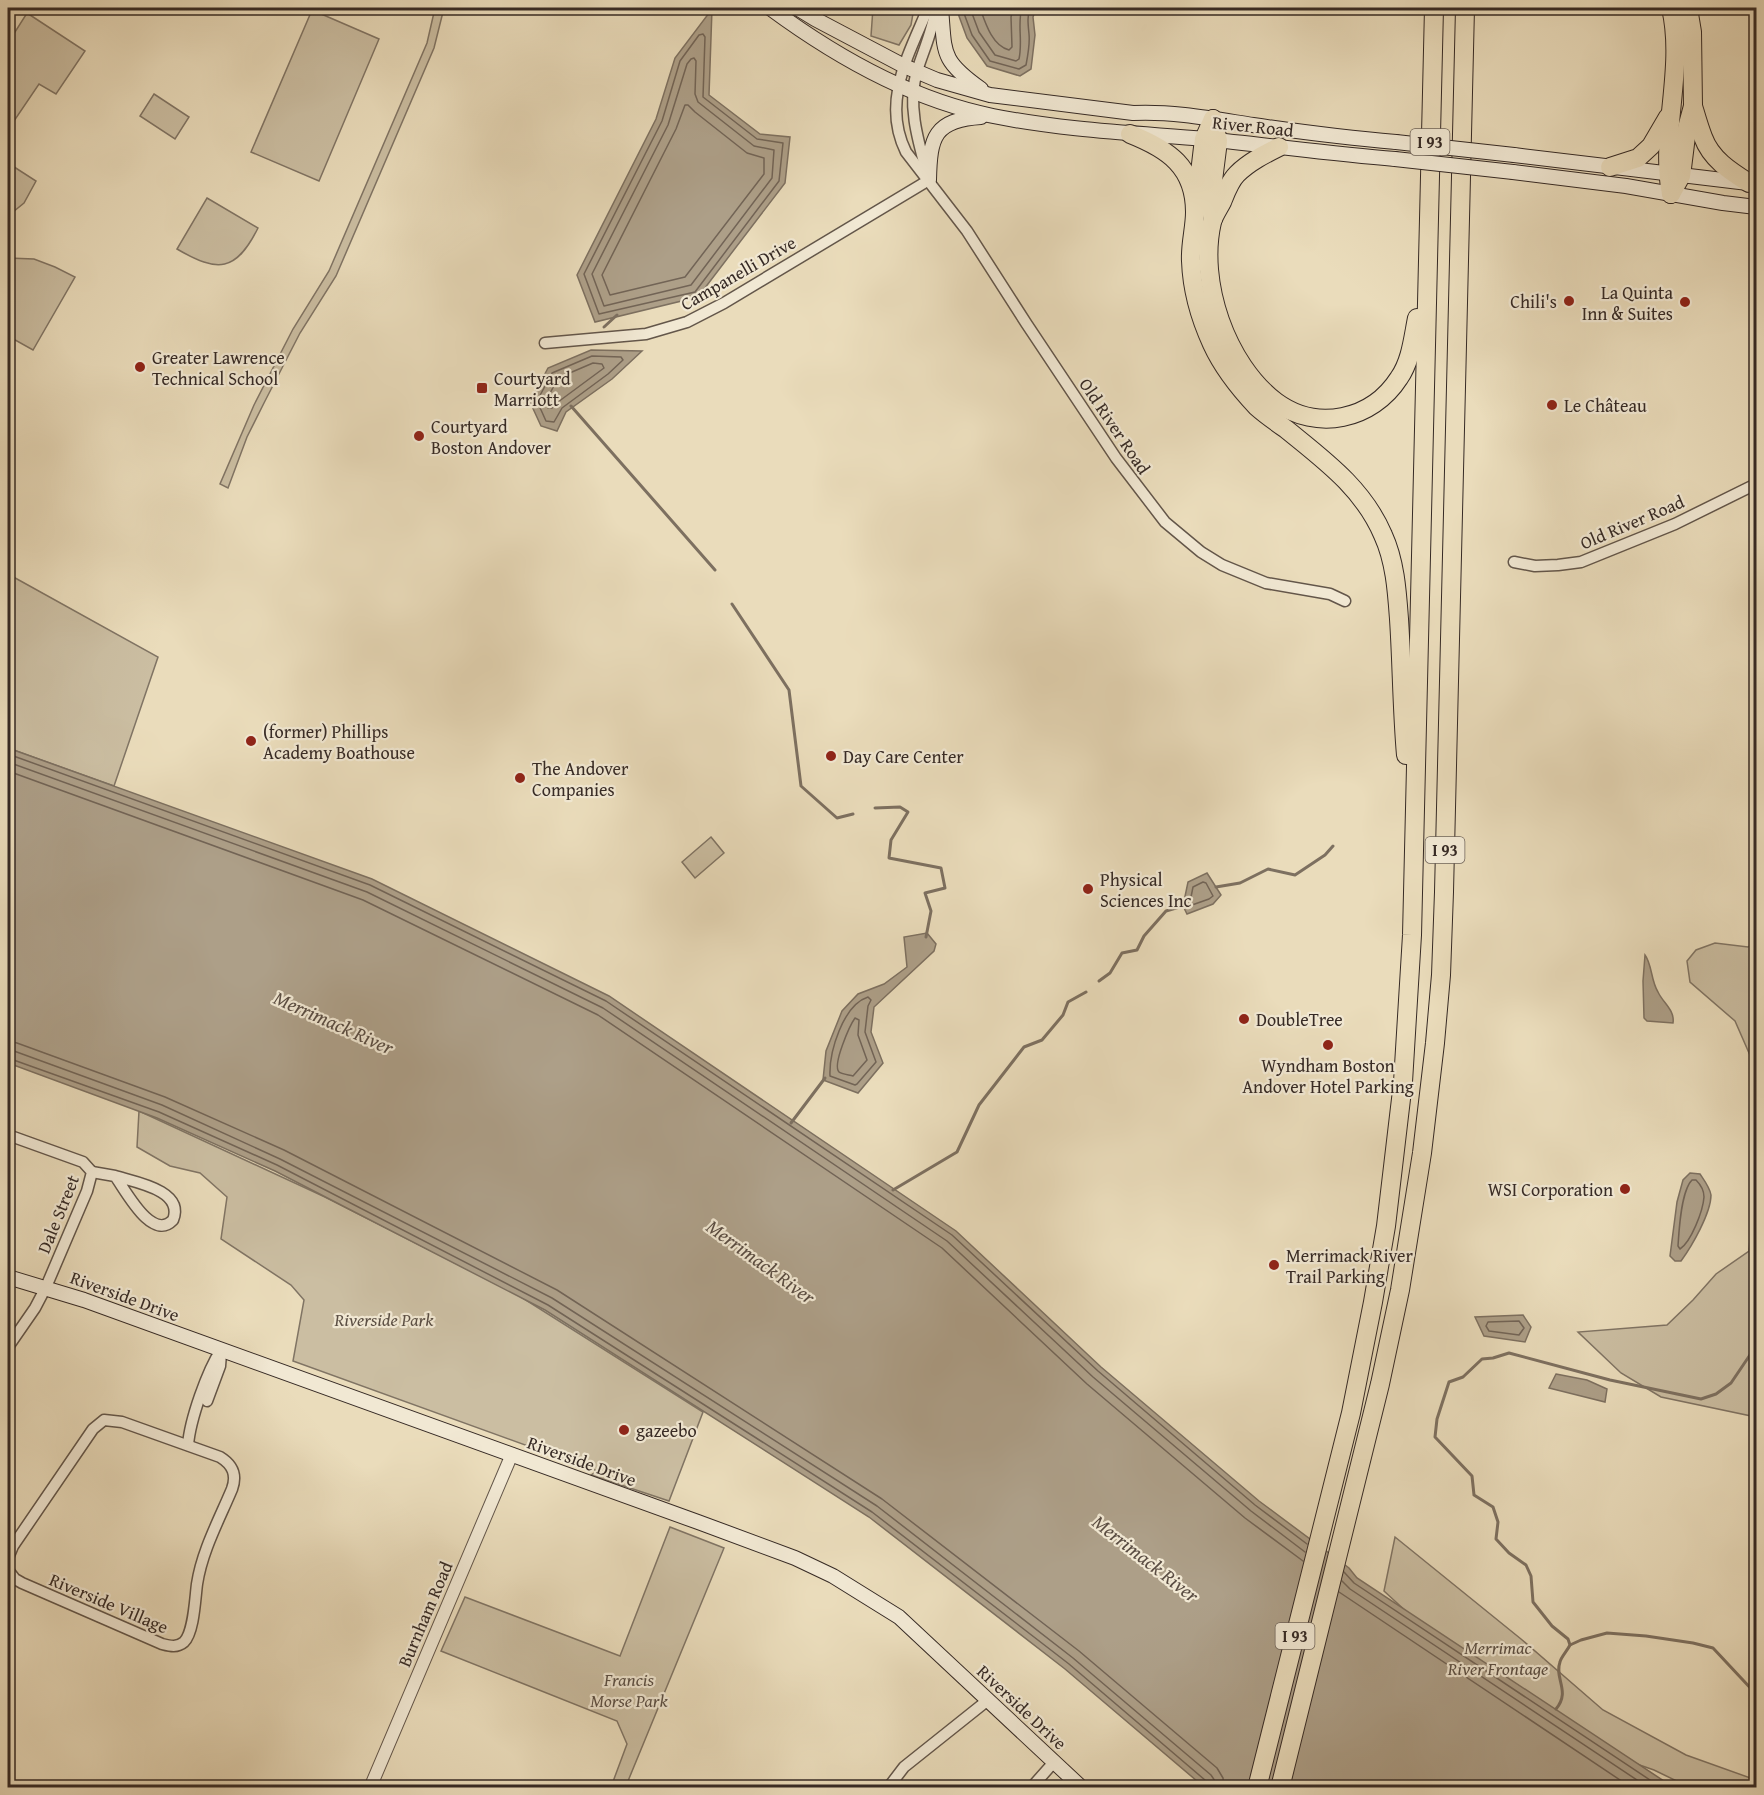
<svg xmlns="http://www.w3.org/2000/svg" width="1764" height="1795" font-family="'Gentium Book Plus',serif">
<style>
.green{fill:#cbbea2;stroke:#807464;stroke-width:1.5}
.water{fill:#ad9f88;stroke:#7d7060;stroke-width:1.5}
.lines{fill:none;stroke-linecap:round;stroke-linejoin:round}
.shore{stroke:#726456;stroke-width:1.5}
.stream{stroke:#7d7060;stroke-width:3}
.minor-casing{stroke:#63564a;stroke-width:13}
.tertiary-casing{stroke:#63564a;stroke-width:14}
.secondary-casing{stroke:#362a25;stroke-width:16}
.motorway-casing{stroke:#362a25;stroke-width:20}
.minor{stroke:#f1e8d3;stroke-width:10}
.tertiary{stroke:#f1e8d3;stroke-width:12}
.secondary{stroke:#f1e8d3;stroke-width:14}
.motorway{stroke:#eadcbb;stroke-width:18}
.secondary-bridge-casing{stroke:#362a25;stroke-width:16;stroke-linecap:butt}
.secondary-bridge{stroke:#f1e8d3;stroke-width:14}
.poi-dot{fill:#8f2418;stroke:#f1e8d3;stroke-width:2}
.labels{text-anchor:middle;dominant-baseline:central;stroke-width:4.5;stroke-linejoin:round;paint-order:stroke}
.shield{fill:#f1e8d3;stroke:#6e6359;stroke-width:1.5}
.shield-label{font-size:16px;font-weight:bold;fill:#362a25}
.street-label{font-size:18px;fill:#362a25;stroke:#f1e8d3}
.poi-label{font-size:18px;fill:#362a25;stroke:#f1e8d3;text-anchor:start}
.park-label{font-size:18px;font-style:italic;fill:#5b4f44;stroke:#f1e8d3}
.water-label{font-size:20px;font-style:italic;fill:#5a4d43;stroke:#f1e8d3}
</style>
<rect width="100%" height="100%" fill="#eadcbb"/>
<filter id="stains"><feTurbulence type="fractalNoise" baseFrequency=".00333" numOctaves="4"/><feColorMatrix values="0 0 0 0 .2 0 0 0 0 .09 0 0 0 0 .02 0 0 0 .5 -.17"/></filter>
<radialGradient id="worn" r=".72"><stop offset=".6" stop-color="#630" stop-opacity="0"/><stop offset="1" stop-color="#630" stop-opacity=".3"/></radialGradient>
<g class="green">
<polygon points="435,8 444,8 434,48 336,276 300,333 265,401 247,437 228,488 220,484 254,405 293,329 329,271 427,43"/>
<polygon points="873,8 914,8 911,25 899,45 871,36"/>
<polygon points="312,10 379,39 319,181 251,152"/>
<polygon points="27,13 85,51 56,94 39,84 12,124 8,121 8,43"/>
<polygon points="154,94 189,117 175,139 140,116"/>
<polygon points="8,163 36,181 24,203 8,216"/>
<path d="M207,198L258,228C236,272 218,273 177,249Z"/>
<polygon points="8,258 34,259 55,267 75,277 33,350 8,336"/>
<polygon points="8,574 158,657 114,786 8,748"/>
<polygon points="711,837 724,853 695,878 682,862"/>
<polygon points="1756,942 1756,1069 1735,1021 1690,982 1687,961 1696,950 1715,943 1748,947"/>
<polygon points="139,1111 325,1197 518,1295 703,1412 669,1501 591,1475 597,1471 293,1361 304,1300 291,1285 221,1239 227,1197 200,1173 170,1166 137,1147"/>
<polygon points="1756,1169 1756,1417 1661,1397 1621,1373 1578,1332 1667,1325 1693,1300 1716,1274 1749,1251"/>
<polygon points="670,1527 724,1548 628,1781 643,1787 611,1787 627,1744 617,1721 441,1651 465,1597 620,1656"/>
<polygon points="1395,1537 1521,1639 1603,1710 1686,1755 1756,1780 1756,1787 1689,1787 1654,1770 1602,1752 1484,1683 1384,1591"/>
</g>
<g class="water">
<polygon points="956,8 1038,8 1036,8 1033,17 1035,35 1031,69 1020,76 987,66 967,38"/>
<polygon points="712,9 709,95 760,134 790,137 785,183 698,297 595,322 577,275 656,119 675,58"/>
<polygon points="591,350 642,351 612,379 566,412 557,431 541,426 530,402 548,368"/>
<polygon points="8,748 372,879 609,996 956,1231 1101,1367 1259,1501 1349,1568 1357,1578 1673,1787 1204,1787 1065,1669 869,1517 545,1310 275,1171 157,1118 8,1063"/>
<polygon points="1207,873 1221,895 1213,904 1187,914 1183,906 1188,882"/>
<polygon points="927,933 936,944 934,951 874,1007 871,1032 883,1063 858,1093 823,1080 826,1051 842,1011 858,994 884,984 907,967 904,937"/>
<path d="M1645,955C1652,964 1651,981 1658,992C1663,1003 1675,1010 1673,1023L1647,1021L1644,1018L1643,981Z"/>
<path d="M1690,1173L1700,1174C1704,1180 1710,1188 1711,1195C1711,1213 1692,1246 1681,1261H1675L1670,1256L1677,1202L1683,1180Z"/>
<polygon points="1523,1315 1531,1327 1525,1342 1484,1336 1475,1317"/>
<polygon points="1556,1374 1587,1380 1607,1389 1605,1402 1549,1388"/>
</g>
<g class="lines">
<g class="shore">
<path d="M962,8L972,35L990,61L1019,69L1026,65C1028,55 1030,44 1029,34C1028,24 1027,17 1030,8"/>
<path d="M970,8L979,32L995,55L1016,61L1019,59C1023,41 1017,23 1022,8"/>
<path d="M980,8C985,22 992,46 1009,50L1012,47L1011,17L1013,8"/>
<polygon points="699,35 703,34 705,37 703,97 757,139 783,143 779,181 695,292 599,314 584,274 662,121 680,61"/>
<polygon points="694,58 696,61 695,94 698,102 754,146 774,150 772,178 691,285 604,306 592,274 668,125 687,64 691,59"/>
<polygon points="685,105 688,105 695,112 747,153 764,158 764,174 685,277 610,295 602,275 676,129"/>
<polygon points="592,356 621,357 623,360 608,374 562,408 554,422 546,421 537,401 552,373"/>
<polygon points="593,363 602,364 604,368 558,402 552,408 548,408 546,401 558,378"/>
<polyline points="8,754 370,885 606,1001 952,1235 1098,1371 1255,1505 1307,1544"/>
<polyline points="8,762 367,892 603,1008 947,1241 1093,1377 1251,1511 1305,1552"/>
<polyline points="8,771 363,900 598,1015 942,1248 1087,1384 1245,1518 1303,1561"/>
<polygon points="1203,882 1206,883 1213,896 1209,899 1192,905 1190,902 1193,887"/>
<path d="M868,997L871,1000L868,1006L865,1032L876,1062L857,1084L855,1085L830,1076C829,1052 843,1005 868,997Z"/>
<path d="M855,1018L859,1020L858,1035L867,1060L853,1076C850,1075 841,1074 839,1072C832,1065 850,1025 855,1018Z"/>
<polyline points="8,1041 17,1043 165,1097 284,1150 557,1290 882,1499 1079,1651 1217,1768 1223,1778 1224,1788"/>
<polyline points="8,1050 14,1051 162,1105 280,1159 552,1298 877,1506 1073,1658 1211,1775 1215,1781 1215,1788"/>
<polyline points="8,1058 159,1112 277,1165 548,1305 872,1512 1069,1664 1205,1780 1208,1788"/>
<path d="M1692,1180H1696C1701,1185 1704,1191 1704,1197C1703,1211 1691,1242 1680,1249L1678,1246C1679,1230 1681,1191 1692,1180Z"/>
<polygon points="1519,1321 1524,1328 1519,1335 1489,1331 1486,1326 1488,1322"/>
<polyline points="1344,1572 1354,1583 1662,1788"/>
<polyline points="1342,1581 1350,1589 1649,1788"/>
<polyline points="1339,1592 1632,1788"/>
</g>
<g class="stream">
<polyline points="604,327 617,315"/>
<polyline points="571,406 715,570"/>
<polyline points="732,604 789,690 801,786 837,818 853,814"/>
<polyline points="875,808 900,807 908,812 891,840 889,858 941,868 945,888 925,893 931,911 926,937"/>
<polyline points="1216,887 1240,883 1268,869 1295,875 1325,855 1333,846"/>
<polyline points="1099,981 1110,973 1122,953 1137,950 1144,936 1166,911 1183,906"/>
<polyline points="791,1123 825,1078"/>
<polyline points="893,1190 957,1152 979,1105 1024,1047 1042,1040 1063,1015 1068,1002 1086,992"/>
<polyline points="1570,1645 1581,1640 1607,1633 1646,1636 1693,1643 1713,1648 1756,1694"/>
<path d="M1556,1709C1571,1691 1554,1679 1560,1662C1561,1657 1567,1651 1570,1645L1568,1639L1552,1626L1533,1602L1531,1576L1526,1565L1509,1553L1496,1539L1498,1522L1493,1507L1474,1495L1472,1476L1435,1437L1437,1419L1449,1382L1463,1377L1482,1359L1493,1358L1509,1353L1610,1380L1701,1399L1716,1394L1731,1383L1756,1346"/>
</g>
<g class="minor-casing">
<g id="minor">
<path d="M928,8C909,54 881,102 906,152L967,231L1026,323L1116,458L1165,522L1201,552L1222,565L1266,583L1330,594L1345,601"/>
<path d="M927,173C918,141 907,104 917,71C924,49 933,30 936,8"/>
<polyline points="545,343 646,334 687,322 724,303 929,180"/>
<polyline points="1514,562 1535,566 1558,565 1581,562 1675,524 1756,484"/>
<polyline points="8,1135 83,1162 92,1172 87,1191 46,1287 35,1308 8,1347"/>
<path d="M92,1172L115,1176C126,1191 152,1242 173,1220C185,1190 134,1182 115,1176"/>
<polyline points="207,1401 220,1366 221,1353"/>
<path d="M188,1445C190,1420 207,1371 221,1350"/>
<path d="M8,1558L13,1546L93,1429L104,1420L122,1422L220,1457C233,1465 237,1475 232,1489C219,1520 202,1551 197,1584C195,1599 194,1632 184,1642C177,1648 170,1646 162,1644L22,1583L15,1579L8,1570"/>
<polyline points="888,1788 904,1767 988,1700"/>
<polyline points="1031,1788 1054,1762"/>
</g>
</g>
<g class="tertiary-casing">
<polyline id="tertiary" points="370,1788 512,1454"/>
</g>
<g class="secondary-casing">
<g id="secondary">
<path d="M770,8C835,56 912,100 993,116C1063,130 1134,133 1205,139C1268,145 1331,154 1395,159"/>
<path d="M797,8L815,19L904,66L937,80L990,95L1133,113C1173,111 1214,119 1253,125C1301,132 1348,138 1396,142"/>
<path d="M941,8C945,53 940,60 981,89"/>
<polyline points="1514,155 1748,183"/>
<polyline points="1513,172 1626,186 1723,203 1756,207"/>
<path d="M929,180C930,137 934,120 981,117"/>
<polyline points="8,1277 84,1300 698,1522 795,1558 833,1576 899,1617 1082,1788"/>
</g>
</g>
<g class="motorway-casing">
<g id="motorway">
<path d="M1693,106C1696,116 1699,127 1703,137C1711,159 1730,171 1749,183"/>
<path d="M1130,134C1168,149 1195,167 1195,212C1195,228 1190,245 1191,261C1192,290 1200,318 1212,344C1223,368 1239,388 1257,407C1266,415 1276,422 1286,429C1324,460 1363,488 1383,535C1395,561 1397,591 1399,619C1402,664 1402,710 1406,755"/>
<path d="M1279,147C1265,154 1249,162 1237,174C1230,181 1226,192 1222,202C1219,208 1214,215 1212,222C1198,282 1226,364 1276,402C1317,432 1372,420 1399,378C1411,361 1413,338 1417,318"/>
<polyline points="1610,167 1638,158 1651,146 1668,117"/>
<polyline points="1671,194 1681,176 1687,128 1693,106 1692,32 1688,8"/>
<path d="M1671,194C1660,132 1685,69 1671,8"/>
<polyline points="1197,198 1204,139 1213,119"/>
<polyline points="1213,219 1210,204 1218,141 1213,119"/>
<polyline points="1257,1788 1351,1413 1373,1302 1386,1226 1403,1082 1412,935 1434,8"/>
<polyline points="1280,1788 1380,1384 1400,1290 1422,1153 1435,1043 1441,975 1444,892 1465,8"/>
</g>
</g>
<use href="#minor" class="minor"/>
<use href="#tertiary" class="tertiary"/>
<use href="#secondary" class="secondary"/>
<use href="#motorway" class="motorway"/>
<g class="secondary-bridge-casing">
<g id="secondary-bridge">
<polyline points="1396,142 1514,155"/>
<polyline points="1395,159 1513,172"/>
</g>
</g>
<use href="#secondary-bridge" class="secondary-bridge"/>
</g>
<g class="poi-dot">
<circle cx="1569" cy="301" r="6"/>
<circle cx="1685" cy="302" r="6"/>
<circle cx="140" cy="367" r="6"/>
<rect x="476" y="382" width="12" height="12" rx="3"/>
<circle cx="1552" cy="405" r="6"/>
<circle cx="419" cy="436" r="6"/>
<circle cx="251" cy="741" r="6"/>
<circle cx="831" cy="756" r="6"/>
<circle cx="520" cy="778" r="6"/>
<circle cx="1088" cy="889" r="6"/>
<circle cx="1244" cy="1019" r="6"/>
<circle cx="1328" cy="1045" r="6"/>
<circle cx="1625" cy="1189" r="6"/>
<circle cx="1274" cy="1265" r="6"/>
<circle cx="624" cy="1430" r="6"/>
</g>
<g class="labels">
<g class="shield">
<rect x="1410.5" y="129" width="39" height="26" rx="4.5"/>
<rect x="1425.5" y="837" width="39" height="26" rx="4.5"/>
<rect x="1275.5" y="1623" width="39" height="26" rx="4.5"/>
</g>
<g class="shield-label">
<text x="1430" y="142">I 93</text>
<text x="1445" y="850">I 93</text>
<text x="1295" y="1636">I 93</text>
</g>
<g class="street-label">
<text transform="translate(1253 126) rotate(6)">River Road</text>
<text transform="translate(738 273) rotate(-30)">Campanelli Drive</text>
<text transform="translate(1115 426) rotate(56)">Old River Road</text>
<text transform="translate(1632 522) rotate(-23)">Old River Road</text>
<text transform="translate(58 1214) rotate(-68)">Dale Street</text>
<text transform="translate(125 1296) rotate(20)">Riverside Drive</text>
<text transform="translate(582 1461) rotate(20)">Riverside Drive</text>
<text transform="translate(109 1603) rotate(23)">Riverside Village</text>
<text transform="translate(425 1614) rotate(-67)">Burnham Road</text>
<text transform="translate(1022 1707) rotate(43)">Riverside Drive</text>
</g>
<g class="poi-label">
<text x="1673" y="292" text-anchor="end">La Quinta<tspan x="1673" dy="21">Inn &amp; Suites</tspan></text>
<text x="1557" y="301" text-anchor="end">Chili's</text>
<text x="152" y="357">Greater Lawrence<tspan x="152" dy="21">Technical School</tspan></text>
<text x="494" y="378">Courtyard<tspan x="494" dy="21">Marriott</tspan></text>
<text x="1564" y="405">Le Château</text>
<text x="431" y="426">Courtyard<tspan x="431" dy="21">Boston Andover</tspan></text>
<text x="263" y="731">(former) Phillips<tspan x="263" dy="21">Academy Boathouse</tspan></text>
<text x="843" y="756">Day Care Center</text>
<text x="532" y="768">The Andover<tspan x="532" dy="21">Companies</tspan></text>
<text x="1100" y="879">Physical<tspan x="1100" dy="21">Sciences Inc</tspan></text>
<text x="1256" y="1019">DoubleTree</text>
<text x="1328" y="1065" text-anchor="middle">Wyndham Boston<tspan x="1328" dy="21">Andover Hotel Parking</tspan></text>
<text x="1613" y="1189" text-anchor="end">WSI Corporation</text>
<text x="1286" y="1255">Merrimack River<tspan x="1286" dy="21">Trail Parking</tspan></text>
<text x="636" y="1430">gazeebo</text>
</g>
<g class="park-label">
<text x="384" y="1319">Riverside Park</text>
<text x="1498" y="1647">Merrimac<tspan x="1498" dy="21">River Frontage</tspan></text>
<text x="629" y="1679">Francis<tspan x="629" dy="21">Morse Park</tspan></text>
</g>
<g class="water-label">
<text transform="translate(334 1022) rotate(24)">Merrimack River</text>
<text transform="translate(761 1261) rotate(36)">Merrimack River</text>
<text transform="translate(1146 1558) rotate(38)">Merrimack River</text>
</g>
</g>
<rect width="1764" height="1795" fill="none" stroke="#eadcbb" stroke-width="30"/>
<rect x="9" y="9" width="1746" height="1777" fill="none" stroke="#362a25" stroke-width="3"/>
<rect x="15" y="15" width="1734" height="1765" fill="none" stroke="#362a25" stroke-width="1.5"/>
<rect width="100%" height="100%" filter="url(#stains)"/>
<rect width="100%" height="100%" fill="url(#worn)"/>
</svg>
